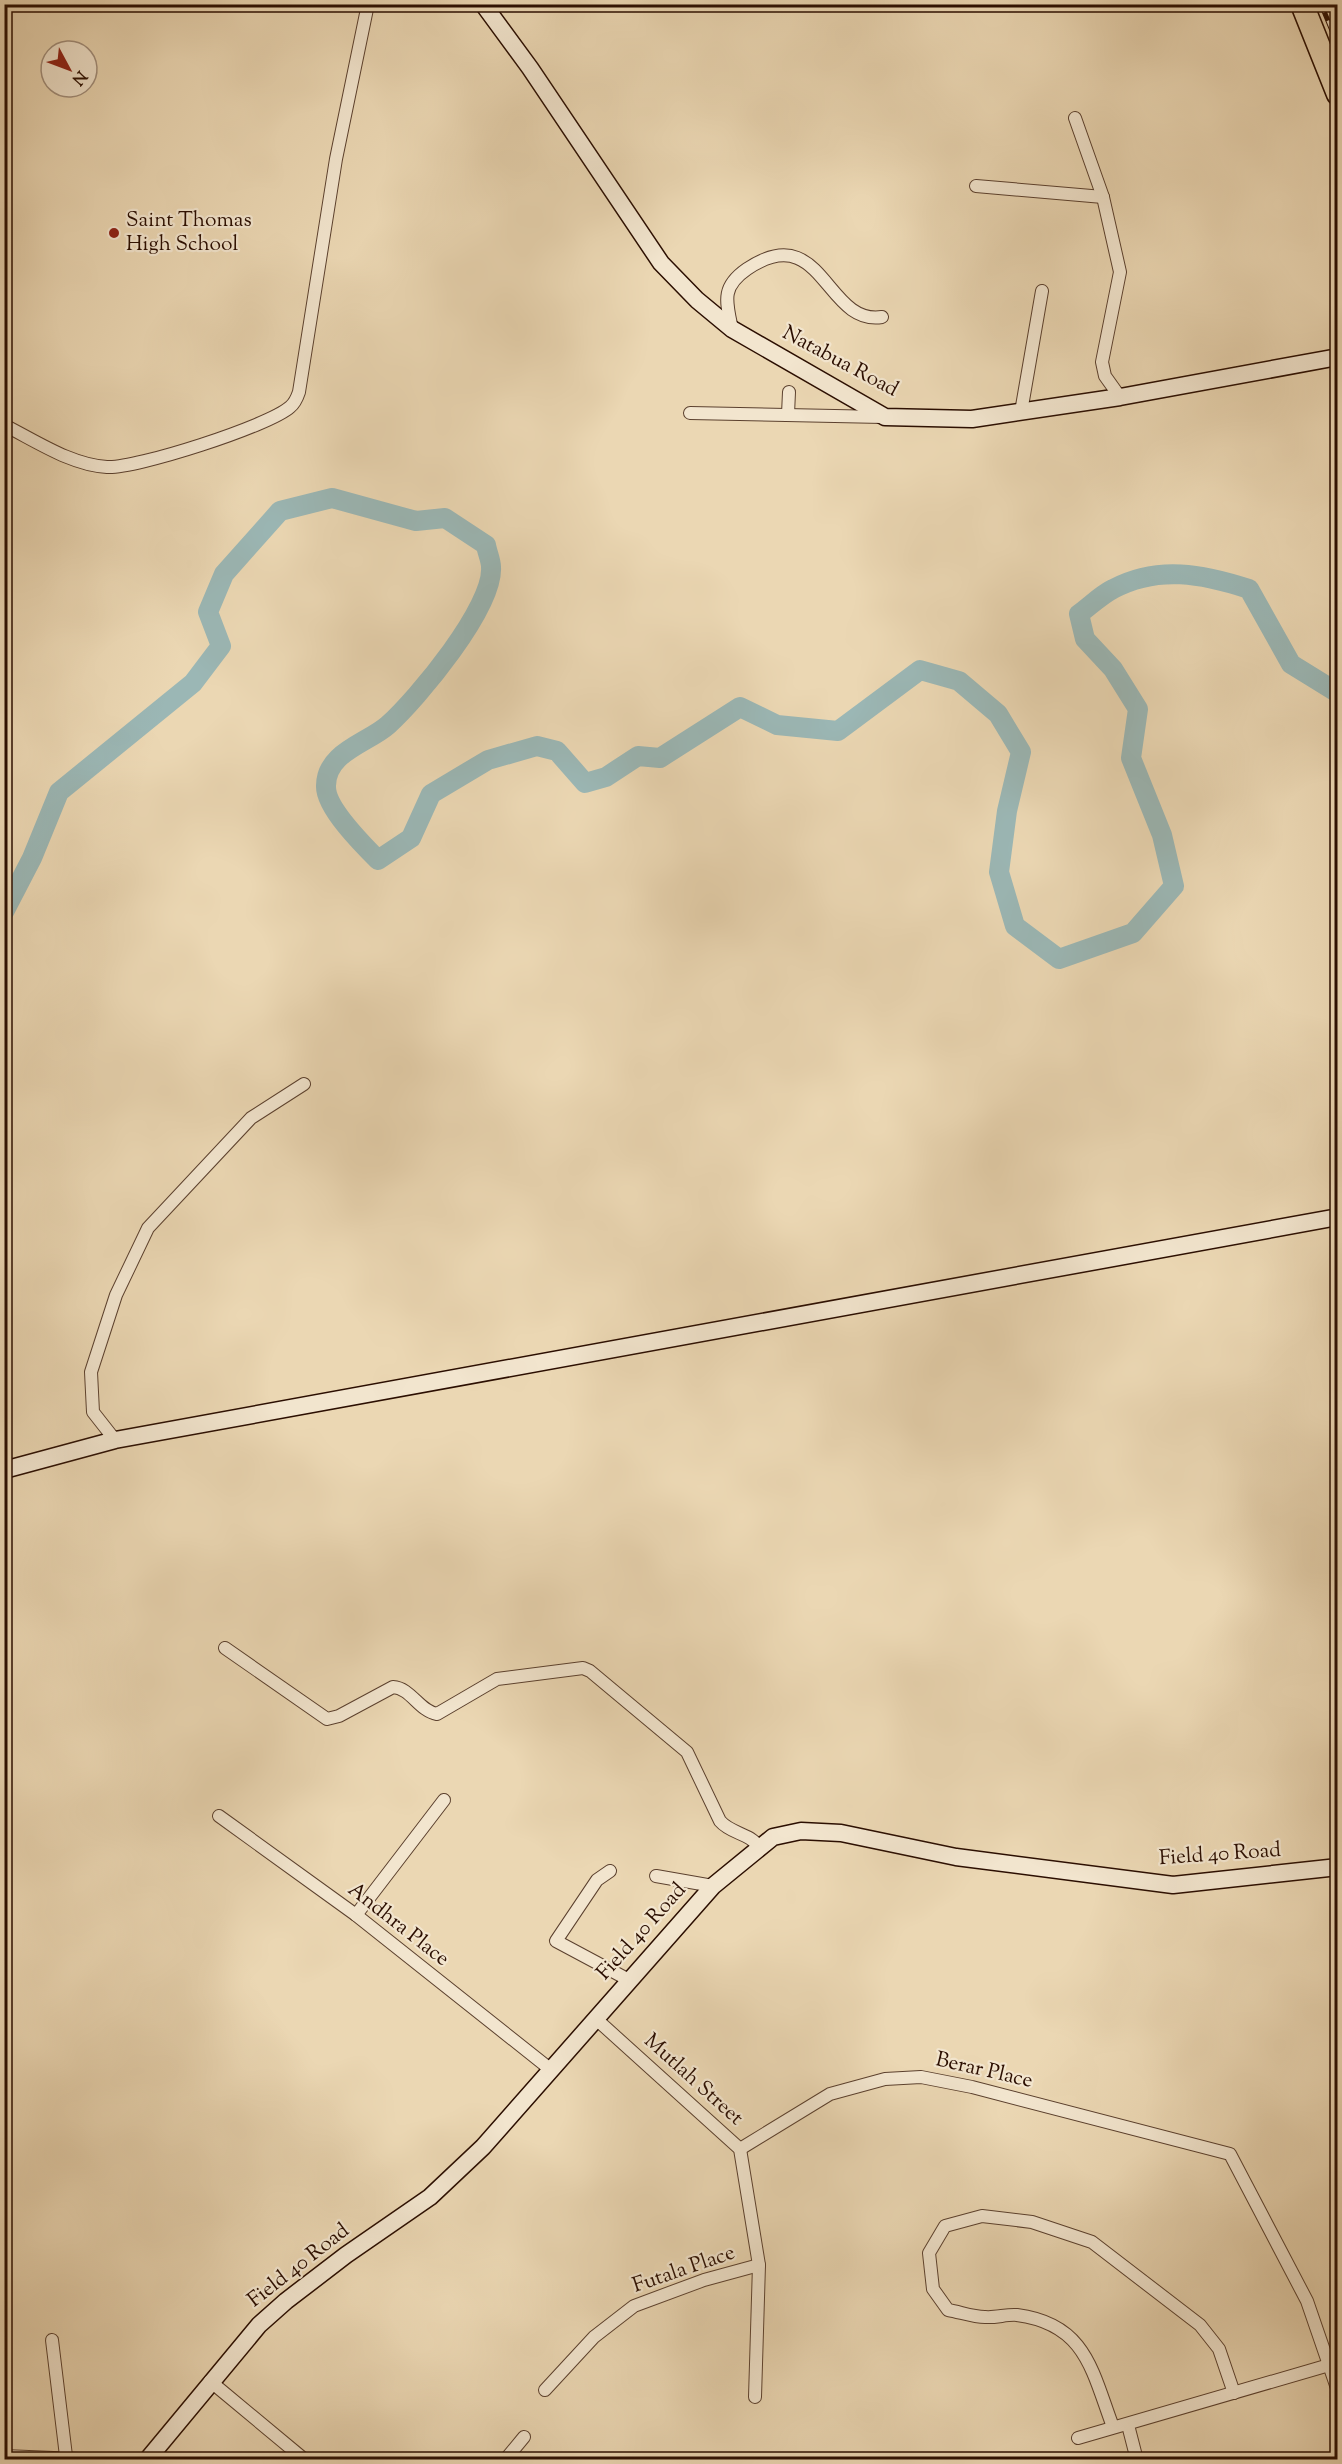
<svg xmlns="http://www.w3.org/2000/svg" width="1342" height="2464" font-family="'Sorts Mill Goudy',serif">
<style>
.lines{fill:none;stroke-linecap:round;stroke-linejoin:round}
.river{stroke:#9bb7b5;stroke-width:20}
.street-casing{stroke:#5b402e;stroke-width:14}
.secondary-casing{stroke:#2b0e01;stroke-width:19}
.highway-casing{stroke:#2b0e01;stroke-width:25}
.street{stroke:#f2e5ce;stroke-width:12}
.secondary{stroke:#f2e5ce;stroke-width:16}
.highway{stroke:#ebd7b3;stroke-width:22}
.rail-casing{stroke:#2b0e01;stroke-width:5}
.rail{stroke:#f2e5ce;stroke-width:3;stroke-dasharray:9;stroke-linecap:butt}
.poi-dot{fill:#8f2418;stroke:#f2e5ce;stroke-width:2}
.labels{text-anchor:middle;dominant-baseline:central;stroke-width:4.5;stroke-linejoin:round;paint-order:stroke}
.poi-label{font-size:21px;fill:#2b0e01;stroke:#f2e5ce;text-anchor:start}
.street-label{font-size:21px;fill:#2b0e01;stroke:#f2e5ce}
</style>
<rect width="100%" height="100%" fill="#ebd7b3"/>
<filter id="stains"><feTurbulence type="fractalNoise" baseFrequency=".00333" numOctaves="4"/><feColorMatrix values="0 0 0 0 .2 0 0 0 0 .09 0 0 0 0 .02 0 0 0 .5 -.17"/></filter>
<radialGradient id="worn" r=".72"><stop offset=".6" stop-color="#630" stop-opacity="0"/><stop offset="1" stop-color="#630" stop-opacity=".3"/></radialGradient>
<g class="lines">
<path class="river" d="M4,912L32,858L59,792L193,683L221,646L208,612L224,574L280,511L332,498L416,521L445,518L486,545C487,552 491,560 491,567C494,607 417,699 388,725C368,743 325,752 326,787C326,808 363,845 378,860L411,838L431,794L488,760L537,746L557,751L585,783L606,777L638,756L660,758L740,707L777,725L838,731L920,670L959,681L998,714L1021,752L1007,811L999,872L1015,926L1059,959L1133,933L1174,886L1162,835L1131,758L1138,709L1113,669L1085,639L1079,614C1090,606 1101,595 1113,589C1158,565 1203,574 1249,589L1291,664L1338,693"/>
<g class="street-casing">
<g id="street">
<polyline points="1075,118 1103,197 1120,272 1102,362 1105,376 1120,397"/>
<polyline points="976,186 1103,197"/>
<path d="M732,329C726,301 721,287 747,269C823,218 825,326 882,317"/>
<polyline points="1021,412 1042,291"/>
<polyline points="690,413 883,417"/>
<polyline points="788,414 789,392"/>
<path d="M4,425C36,441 71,465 107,467C135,469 269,426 290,407C295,403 297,398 299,392L336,159L368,4"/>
<polyline points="115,1440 93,1412 91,1372 116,1295 148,1228 251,1118 304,1084"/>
<path d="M225,1648L327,1719L339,1716L393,1687C411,1688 419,1711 437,1714L497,1679L583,1668L590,1671L687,1752L720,1821C731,1834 750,1833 759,1847"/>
<polyline points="219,1816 356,1915 550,2069"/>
<polyline points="610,1871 597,1880 556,1941 629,1980"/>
<polyline points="656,1876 713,1886"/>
<polyline points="356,1915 444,1800"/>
<polyline points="595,2018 740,2149 759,2265 755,2397"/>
<polyline points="740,2149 830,2094 885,2079 921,2077 972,2087 1230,2154 1307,2301 1338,2391"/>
<polyline points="52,2340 66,2456"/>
<polyline points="210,2381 305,2460"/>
<polyline points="545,2390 594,2337 634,2306 704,2280 759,2265"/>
<polyline points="1128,2425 1137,2460"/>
<path d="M1113,2427C1092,2371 1086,2324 1017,2315C1007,2314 996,2318 985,2317C973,2317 960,2312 948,2310L933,2289L929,2253L945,2226L982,2216L1032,2222L1092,2242L1200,2325L1219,2349L1234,2393"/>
<polyline points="1078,2438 1336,2363"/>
<polyline points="4,2456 103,2460"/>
<polyline points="505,2460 524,2437"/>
</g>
</g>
<g class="secondary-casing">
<g id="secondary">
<polyline points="483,4 530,68 661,263 697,300 732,329 885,417 972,419 1120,397 1338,357"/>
<polyline points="4,1470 115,1440 1338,1217"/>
<polyline points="147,2460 259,2325 286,2301 346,2255 430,2197 483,2147 713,1886 773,1837 801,1831 841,1833 956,1857 1173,1885 1338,1867"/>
</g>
</g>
<g class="highway-casing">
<polyline id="highway" points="1302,4 1338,94"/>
</g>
<use href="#street" class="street"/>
<use href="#secondary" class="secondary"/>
<use href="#highway" class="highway"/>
<g class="rail-casing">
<polyline id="rail" points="1321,4 1338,45"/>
</g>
<use href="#rail" class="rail"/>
</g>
<circle class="poi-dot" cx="114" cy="233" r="6"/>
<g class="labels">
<g class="poi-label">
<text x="126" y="221">Saint Thomas<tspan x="126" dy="24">High School</tspan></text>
</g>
<g class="street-label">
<text transform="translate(840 362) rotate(28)">Natabua Road</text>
<text transform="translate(1220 1855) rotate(-4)">Field 40 Road</text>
<text transform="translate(398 1925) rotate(38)">Andhra Place</text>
<text transform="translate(642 1932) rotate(-48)">Field 40 Road</text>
<text transform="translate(984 2071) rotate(13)">Berar Place</text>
<text transform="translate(693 2080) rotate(42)">Mutlah Street</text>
<text transform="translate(299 2266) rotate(-38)">Field 40 Road</text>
<text transform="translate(684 2270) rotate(-19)">Futala Place</text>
</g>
</g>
<rect width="1342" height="2464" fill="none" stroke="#ebd7b3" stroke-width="24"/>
<rect x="6" y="6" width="1330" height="2452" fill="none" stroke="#2b0e01" stroke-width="3"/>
<rect x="12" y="12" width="1318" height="2440" fill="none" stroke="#2b0e01" stroke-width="1.5"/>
<g transform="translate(69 69) rotate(131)"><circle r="28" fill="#f2e5ce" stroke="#a28f7c" stroke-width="1.5"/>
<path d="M0-4.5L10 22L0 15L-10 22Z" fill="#8f2418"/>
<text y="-9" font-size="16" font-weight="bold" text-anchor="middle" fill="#2b0e01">N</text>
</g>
<rect width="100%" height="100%" filter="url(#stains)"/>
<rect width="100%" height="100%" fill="url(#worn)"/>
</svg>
